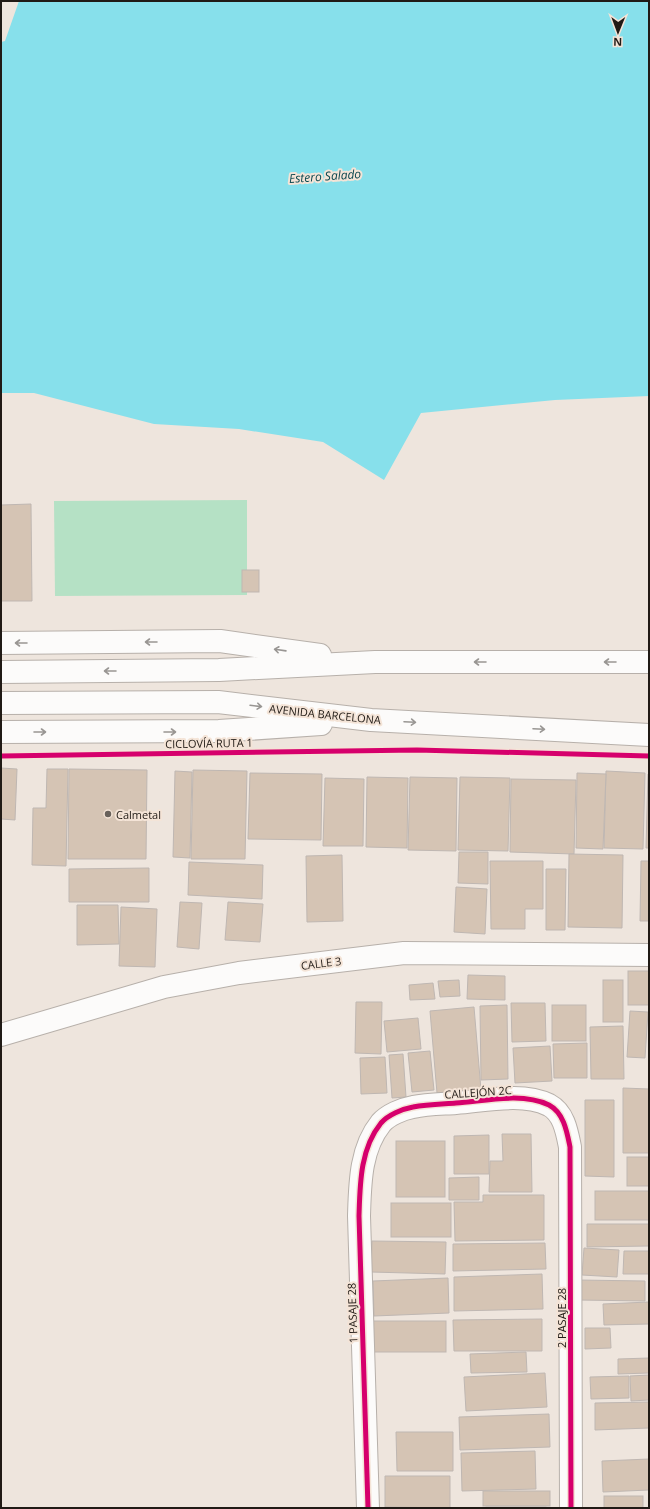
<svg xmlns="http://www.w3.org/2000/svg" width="650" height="1509" font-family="'Open Sans',sans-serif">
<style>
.green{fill:#b5e1c5}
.water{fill:#87e0eb}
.building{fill:#d5c4b4;stroke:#bfb7b2}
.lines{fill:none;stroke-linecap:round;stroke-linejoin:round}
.street-casing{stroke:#b7b0aa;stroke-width:24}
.primary-casing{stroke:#b7b0aa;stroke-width:24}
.street{stroke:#fcfbfa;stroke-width:22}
.primary{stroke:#fcfbfa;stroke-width:22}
.cycleway-casing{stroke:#f4e4d7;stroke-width:8}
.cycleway{stroke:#d6006c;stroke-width:5}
.oneway{stroke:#999693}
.poi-dot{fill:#68615b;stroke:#f4e4d7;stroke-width:1.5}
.labels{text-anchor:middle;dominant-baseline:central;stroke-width:4;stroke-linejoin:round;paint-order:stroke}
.street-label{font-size:11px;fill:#201a15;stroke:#f4e4d7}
.poi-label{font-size:11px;fill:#201a15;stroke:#f4e4d7;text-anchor:start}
.water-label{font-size:12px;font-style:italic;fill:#0a474f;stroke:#f4e4d7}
</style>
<rect width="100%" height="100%" fill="#eee5dd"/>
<polygon class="green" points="247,500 247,595 55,596 54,501"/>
<polygon class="water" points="19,1 649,1 649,396 555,400 421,413 384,480 323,442 239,429 154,424 34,393 1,393 1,42 5,41"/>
<g class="building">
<polygon points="31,504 32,601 1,601 1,505"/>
<rect x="242" y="570" width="17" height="22"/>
<polygon points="1,768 17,769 15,820 1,819"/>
<polygon points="47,769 68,769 66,866 32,865 33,808 46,808"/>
<polygon points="69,769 147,770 146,859 68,859"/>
<polygon points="193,770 247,771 245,859 191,859"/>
<polygon points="175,771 192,772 190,858 173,857"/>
<polygon points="606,771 645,773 643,849 604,848"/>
<polygon points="250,773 322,774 321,840 248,839"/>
<polygon points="577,773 606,774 603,849 576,848"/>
<polygon points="648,774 649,774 649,848 646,848"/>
<polygon points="367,777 408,778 407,848 366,847"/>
<polygon points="410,777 457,778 456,851 408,850"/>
<polygon points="460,777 510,778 508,851 458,850"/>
<polygon points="325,778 364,779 363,846 323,846"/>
<polygon points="511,779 576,780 574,854 510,852"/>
<polygon points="459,852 488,852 488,884 458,883"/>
<polygon points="569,854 623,855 622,928 568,927"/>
<polygon points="342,855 343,921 307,922 306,856"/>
<polygon points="490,861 543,861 543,909 525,909 525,929 491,929"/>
<polygon points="641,861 649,861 649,921 640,921"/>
<polygon points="189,862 263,865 262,899 188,895"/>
<polygon points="149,868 149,902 69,902 69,869"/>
<polygon points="546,869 566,869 565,930 546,930"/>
<polygon points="456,887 487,889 485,934 454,932"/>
<polygon points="180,902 202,903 199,949 177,947"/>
<polygon points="228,902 263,904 260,942 225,940"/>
<polygon points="77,905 118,905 119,944 77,945"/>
<polygon points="121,907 157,909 155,967 119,966"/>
<rect x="628" y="971" width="21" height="34"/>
<polygon points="468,975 505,976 505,1000 467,999"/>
<polygon points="459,980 460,996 440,997 438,981"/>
<rect x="603" y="980" width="20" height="42"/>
<polygon points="433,983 435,999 410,1000 409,985"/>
<polygon points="356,1002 382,1002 381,1054 355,1053"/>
<polygon points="511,1003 545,1003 546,1041 512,1042"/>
<polygon points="507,1005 508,1079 481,1080 480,1006"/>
<rect x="552" y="1005" width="34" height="36"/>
<polygon points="474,1007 481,1090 437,1093 430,1011"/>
<polygon points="630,1011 648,1012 645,1058 627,1057"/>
<polygon points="418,1018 421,1049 387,1052 384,1021"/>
<polygon points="623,1026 624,1079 591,1079 590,1027"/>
<polygon points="587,1043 587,1078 554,1078 553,1044"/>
<polygon points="550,1046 552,1081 515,1083 513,1048"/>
<polygon points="430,1051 434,1090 412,1092 408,1053"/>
<polygon points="403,1054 406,1097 392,1098 389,1055"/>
<polygon points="385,1057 387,1093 361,1094 360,1058"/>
<polygon points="623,1088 649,1089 649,1153 623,1153"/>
<polygon points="585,1100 614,1100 614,1177 585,1176"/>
<polygon points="502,1134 531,1134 532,1192 489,1192 490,1161 503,1161"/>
<polygon points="489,1135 489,1174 454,1174 454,1136"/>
<rect x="396" y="1141" width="49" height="56"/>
<rect x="627" y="1157" width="22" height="29"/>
<polygon points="479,1177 479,1200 449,1200 449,1178"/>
<rect x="595" y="1191" width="54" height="29"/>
<polygon points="483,1195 544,1195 544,1240 455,1241 454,1202 483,1202"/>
<rect x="391" y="1203" width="60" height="34"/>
<polygon points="587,1224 649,1224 649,1246 587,1247"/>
<polygon points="372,1241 446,1242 445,1274 371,1272"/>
<polygon points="545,1243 546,1269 453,1271 453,1244"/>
<polygon points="584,1248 619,1250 617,1277 582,1275"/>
<polygon points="624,1251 649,1251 649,1274 623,1274"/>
<polygon points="542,1274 543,1309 454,1311 454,1277"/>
<polygon points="448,1278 449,1313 374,1316 373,1281"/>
<polygon points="578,1280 645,1281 645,1301 578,1300"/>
<polygon points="649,1302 649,1324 604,1325 603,1304"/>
<polygon points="542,1319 542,1351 454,1351 453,1320"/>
<rect x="373" y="1321" width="73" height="31"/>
<polygon points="585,1328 610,1328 611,1348 585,1349"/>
<polygon points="526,1352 527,1372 471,1373 470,1354"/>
<polygon points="649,1358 649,1373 618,1374 618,1359"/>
<polygon points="545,1373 547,1407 466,1411 464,1377"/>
<polygon points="649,1375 649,1400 631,1401 630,1376"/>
<polygon points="629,1376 629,1398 591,1399 590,1377"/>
<polygon points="649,1402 649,1428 595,1430 595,1403"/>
<polygon points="549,1414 550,1447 460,1450 459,1417"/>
<polygon points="396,1432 453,1432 453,1471 397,1471"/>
<polygon points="535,1451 536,1489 462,1491 461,1453"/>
<polygon points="649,1459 649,1490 603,1492 602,1461"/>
<polygon points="385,1476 450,1476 450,1508 385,1507"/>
<rect x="483" y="1491" width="67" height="15"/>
<rect x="604" y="1496" width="39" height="12"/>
<rect x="486" y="1507" width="60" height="1"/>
</g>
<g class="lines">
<g class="street-casing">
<g id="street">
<polyline points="1,1035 164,987 239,973 404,953 649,955"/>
<path d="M368,1508L359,1216C360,1184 360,1149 381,1123C388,1115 402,1109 413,1107C427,1104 442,1104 456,1103C485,1101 521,1092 549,1105C564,1113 567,1132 570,1147L571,1508"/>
</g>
</g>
<g class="primary-casing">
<g id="primary">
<polyline points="1,643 220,641 320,655"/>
<polyline points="1,672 219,670 375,662 649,662"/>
<polyline points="1,703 218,702 371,720 649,735"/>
<polyline points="1,732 219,731 321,724"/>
</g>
</g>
<use href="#street" class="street"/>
<use href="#primary" class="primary"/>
<g class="cycleway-casing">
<g id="cycleway">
<polyline points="1,756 417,750 649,756"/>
<path d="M368,1508L359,1216C360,1184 360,1149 381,1123C388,1115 402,1109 413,1107C427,1104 442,1104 456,1103C485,1101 521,1092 549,1105C564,1113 567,1132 570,1147L571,1508"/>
</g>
</g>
<use href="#cycleway" class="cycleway"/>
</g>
<defs><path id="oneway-shaft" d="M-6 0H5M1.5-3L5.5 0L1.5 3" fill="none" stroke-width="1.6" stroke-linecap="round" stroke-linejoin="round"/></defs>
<g class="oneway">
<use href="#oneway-shaft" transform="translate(151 642) rotate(180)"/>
<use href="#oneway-shaft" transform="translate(21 643) rotate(180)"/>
<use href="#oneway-shaft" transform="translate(280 650) rotate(-172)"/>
<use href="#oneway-shaft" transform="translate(480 662) rotate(180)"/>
<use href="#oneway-shaft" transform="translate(610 662) rotate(180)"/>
<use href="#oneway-shaft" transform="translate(110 671) rotate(180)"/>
<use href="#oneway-shaft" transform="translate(256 706) rotate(7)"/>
<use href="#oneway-shaft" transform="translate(410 722) rotate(3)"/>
<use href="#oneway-shaft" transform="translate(539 729) rotate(3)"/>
<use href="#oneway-shaft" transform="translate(40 732)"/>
<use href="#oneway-shaft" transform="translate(170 732)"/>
</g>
<circle class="poi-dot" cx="108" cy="814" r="4"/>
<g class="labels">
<g class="street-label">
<text transform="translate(325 714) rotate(6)">AVENIDA BARCELONA</text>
<text transform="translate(209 743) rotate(-1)">CICLOVÍA RUTA 1</text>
<text transform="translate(321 963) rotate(-7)">CALLE 3</text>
<text transform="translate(478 1092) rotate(-4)">CALLEJÓN 2C</text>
<text transform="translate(352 1313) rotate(-92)">1 PASAJE 28</text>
<text transform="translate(561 1318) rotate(-90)">2 PASAJE 28</text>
</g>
<g class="poi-label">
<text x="116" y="814">Calmetal</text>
</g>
<g class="water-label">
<text transform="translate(325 176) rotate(-4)">Estero Salado</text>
</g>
</g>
<rect width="650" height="1509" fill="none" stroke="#201a15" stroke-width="4"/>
<g transform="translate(618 32) rotate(181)" stroke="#f4e4d7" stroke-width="3" paint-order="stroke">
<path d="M0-3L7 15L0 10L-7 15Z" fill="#201a15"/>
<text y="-6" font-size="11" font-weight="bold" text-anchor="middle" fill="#201a15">N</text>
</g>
</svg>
